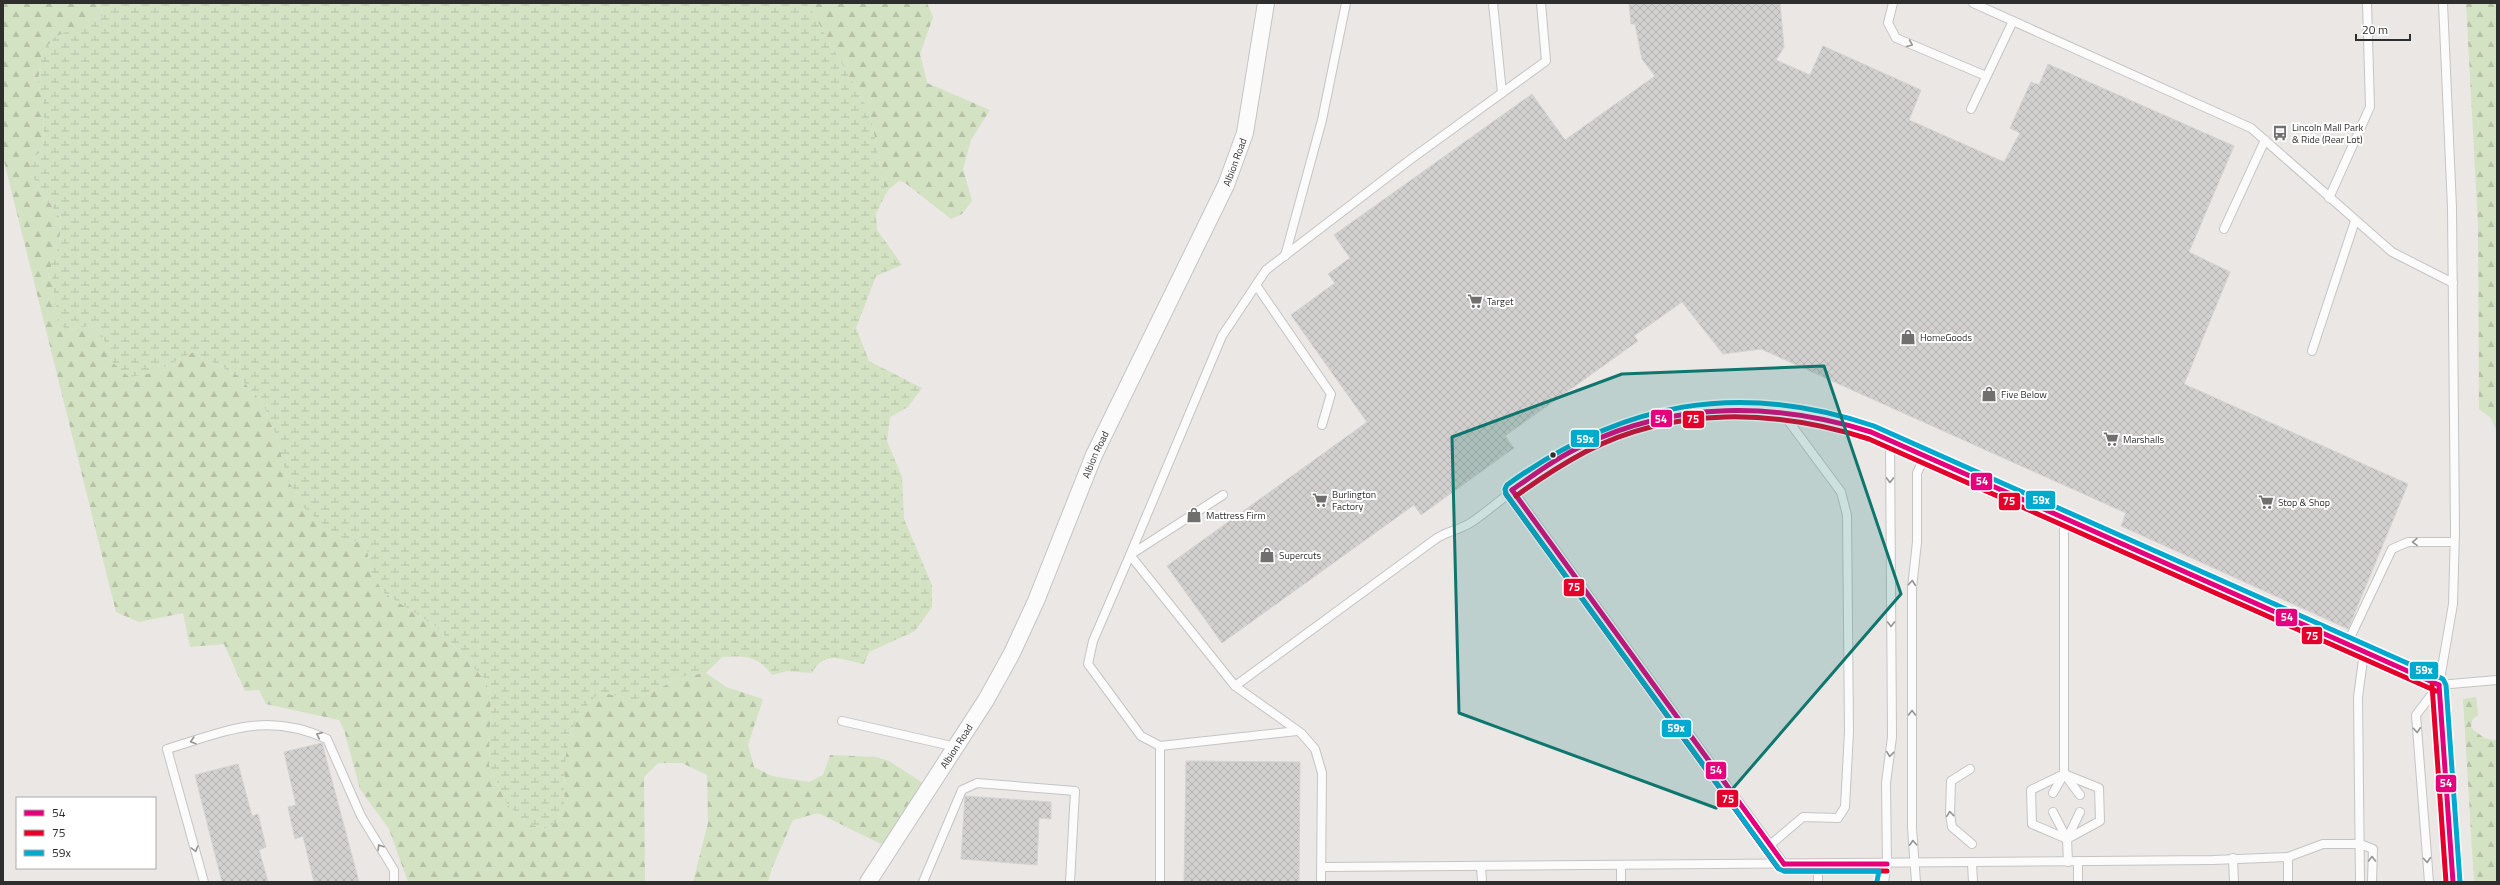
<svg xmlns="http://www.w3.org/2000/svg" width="2500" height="885" font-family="'Titillium Web',sans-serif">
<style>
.forest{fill:url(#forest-firs)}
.wetland{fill:url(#wetland-marsh)}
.building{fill:url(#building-cross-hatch);stroke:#d5d3d1}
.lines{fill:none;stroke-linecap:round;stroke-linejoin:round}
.lane-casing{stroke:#c5c4c5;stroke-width:10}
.street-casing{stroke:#c5c4c5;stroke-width:18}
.lane{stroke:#fcfbfb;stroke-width:8}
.street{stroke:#fcfbfb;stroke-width:16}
.bus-1-casing{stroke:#fff;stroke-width:8}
.bus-2-casing{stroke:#fff;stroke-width:8}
.bus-3-casing{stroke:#fff;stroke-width:8}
.bus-1{stroke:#e5007d;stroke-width:5}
.bus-2{stroke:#e4002b;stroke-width:5}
.bus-3{stroke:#00a9ce;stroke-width:5}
.oneway{stroke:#959494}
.marked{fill:#0f766e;fill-opacity:0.2;stroke:#0f766e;stroke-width:3;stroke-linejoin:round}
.bus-dot{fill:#2e2e2e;stroke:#fff;stroke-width:1.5}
.labels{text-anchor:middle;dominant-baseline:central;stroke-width:4;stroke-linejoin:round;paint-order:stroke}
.poi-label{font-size:10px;fill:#2e2e2e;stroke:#fff;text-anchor:start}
.street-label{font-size:10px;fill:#2e2e2e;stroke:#fff}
.line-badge{stroke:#fff;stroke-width:1.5}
.badge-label{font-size:11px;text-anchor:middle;font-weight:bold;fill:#fff}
</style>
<defs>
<pattern id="forest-firs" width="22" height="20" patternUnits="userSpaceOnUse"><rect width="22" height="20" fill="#d2e2c2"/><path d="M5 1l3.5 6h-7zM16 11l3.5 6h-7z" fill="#b5c2a7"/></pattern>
<pattern id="wetland-marsh" width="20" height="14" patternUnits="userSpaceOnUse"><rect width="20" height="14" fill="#d2e2c2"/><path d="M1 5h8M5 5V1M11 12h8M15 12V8" fill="none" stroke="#b5c2a7"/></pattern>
<pattern id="building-cross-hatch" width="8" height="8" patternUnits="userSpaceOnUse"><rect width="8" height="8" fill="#d2d0ce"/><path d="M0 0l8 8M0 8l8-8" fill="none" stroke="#b5b3b1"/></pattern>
</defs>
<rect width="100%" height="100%" fill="#eae7e5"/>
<g class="forest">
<polygon points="3,3 96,3 103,15 93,22 56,37 42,52 38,82 44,107 43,150 31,159 31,174 61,220 59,245 51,266 68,330 89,326 100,330 112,362 153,373 193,352 237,375 262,402 277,437 287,478 338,537 366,544 371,572 384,593 437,627 485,680 491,696 489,765 507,804 526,824 548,829 564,814 565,747 584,706 600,692 635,700 684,676 706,673 726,687 763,699 748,745 754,767 772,776 809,782 823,775 830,755 876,757 889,761 929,787 885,846 818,813 793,820 772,868 768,882 693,882 708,823 707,775 682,763 658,763 644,777 645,882 408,882 389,829 360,789 344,730 339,720 266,704 259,690 245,691 224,644 190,647 183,613 139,622 116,612 3,157"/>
<polygon points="807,3 927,3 933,17 920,54 927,83 990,110 971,140 963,169 972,201 962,214 951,219 904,182 899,181 888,190 884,186 870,113"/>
<polygon points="2466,3 2497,3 2497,432 2491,418 2479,409 2478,225"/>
<polygon points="2476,697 2478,715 2472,720 2471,728 2484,738 2495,740 2497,738 2497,882 2474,882 2463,699"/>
</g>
<path class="wetland" d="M96,3H807L870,113L884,186L888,190L876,213L877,230L902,265L876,276L856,328L869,361L922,388L908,407L890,417L887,441L902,477L904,519L932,585V607L915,631L869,652L864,664C842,660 824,649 812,673L787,671L772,675C757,655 745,656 722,657L706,673L684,676L635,700L600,692C560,728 565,765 564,814L548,829L526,824L507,804L489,765L491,696L485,680L437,627L384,593L371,572L366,544L338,537L302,506L287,478L277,437L262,402L237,375L193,352L153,373L129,377L112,362L100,330L89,326L67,330L58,323L51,266L59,245L61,220L31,174V159L43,150L44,107L38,82L42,52L56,36L93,22L103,15Z"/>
<g class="building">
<polygon points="1629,3 1780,3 1784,47 1776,60 1810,75 1823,46 1921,90 1909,120 2004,162 2020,133 2010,128 2031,82 2039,85 2048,64 2234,146 2189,252 2230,272 2184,384 2408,484 2348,629 2121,526 2126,513 1761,349 1723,354 1682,302 1634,336 1638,341 1505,436 1514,448 1421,515 1414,505 1222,643 1167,566 1367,422 1291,315 1335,283 1328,274 1350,258 1334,235 1532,94 1565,140 1655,76 1642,59 1635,24 1631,24"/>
<polygon points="322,743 359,882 314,882 303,836 295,839 288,807 296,805 284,752"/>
<polygon points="1186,761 1300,762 1299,882 1184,882"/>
<polygon points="238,764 252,816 258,814 266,847 259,850 268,882 222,882 195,775"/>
<polygon points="965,796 1051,802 1051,819 1039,818 1037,865 961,859"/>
</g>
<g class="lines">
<g class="lane-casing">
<g id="lane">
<polyline points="1493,3 1502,93"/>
<polyline points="1893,3 1888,23 1896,38 1986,76"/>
<polyline points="1973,3 2251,128 2392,252 2453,283"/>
<polyline points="2443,3 2452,208 2455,531 2453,604 2439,685 2453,882"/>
<polyline points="1971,109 2013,21"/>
<polyline points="2329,198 2370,107 2367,3"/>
<polyline points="2224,229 2265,140"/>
<polyline points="1285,256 1322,120 1346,3"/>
<polyline points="1256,285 1331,394 1322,425"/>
<polyline points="2312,351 2355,221"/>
<polyline points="1512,490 1784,864"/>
<polyline points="1223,495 1130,555 1093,641 1088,664 1141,736 1160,746 1297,731"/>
<polyline points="2347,644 2392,549 2408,542 2454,542"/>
<path d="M1235,686L1437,538C1448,531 1462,529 1472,522C1502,501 1528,475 1559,456C1638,409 1733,399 1822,418C1839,421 1855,427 1871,432L2439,685L2497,680"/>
<polyline points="842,721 956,747"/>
<polyline points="1160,746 1160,882"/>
<polyline points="1970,769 1951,781 1950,814 1952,827 1972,844"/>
<polygon points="2064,774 2099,788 2100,821 2067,839 2032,824 2031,790"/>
<polyline points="2065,775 2080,795"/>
<polyline points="2053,793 2064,774 2064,518"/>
<polyline points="2053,812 2067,839 2068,862"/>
<polyline points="2067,839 2080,812"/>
<polyline points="1770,845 1803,817 1838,818 1845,807 1849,732 1847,515 1841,492 1781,411"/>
<polyline points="2233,858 2234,882"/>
<polyline points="1972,863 1973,882"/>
<polyline points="1621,865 1621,882"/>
<polyline points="1481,866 1482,882"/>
<polyline points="1321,867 2213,860 2288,857 2323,844 2360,844 2373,849 2372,882"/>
<path d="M204,882L167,749C227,731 266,711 327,739L361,816L394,870V882"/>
<polyline points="923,882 962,790 977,783 1075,791 1070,882"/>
<polyline points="1321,882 1322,773 1315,749 1301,733 1235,686 1130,555 1222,336 1266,270 1411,159 1546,61 1541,3"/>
<polyline points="1818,882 1818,864"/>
<polyline points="1884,882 1887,864 1886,783 1892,737 1890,441"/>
<polyline points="1916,882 1912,828 1912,588 1917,542 1917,473 1925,456"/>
<polyline points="2078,882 2078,861"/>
<polyline points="2288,882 2288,857"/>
<polyline points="2360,882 2358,697 2364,652"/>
<polyline points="2429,882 2416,715 2439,685"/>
</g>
</g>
<g class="street-casing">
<g id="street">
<path id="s1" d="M868,882L986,700L1012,653L1036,601L1094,455L1226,185L1245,133L1266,3"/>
</g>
</g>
<use href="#lane" class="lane"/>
<use href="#street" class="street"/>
<g class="bus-1-casing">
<g id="bus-1">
<path d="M1512,490C1535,474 1558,457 1584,445C1676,401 1775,402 1871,432L2439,685"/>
<polyline points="1512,490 1784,864"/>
<polyline points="2439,685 2453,882"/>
<polyline points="1784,864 1887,864"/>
</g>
</g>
<g class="bus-2-casing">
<g id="bus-2">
<polyline points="1506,494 1778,868"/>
<path d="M1516,496C1538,480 1561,465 1585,452C1673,406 1776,409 1869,439L2436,691"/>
<polyline points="2432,685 2446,882"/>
<polyline points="1784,871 1887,871"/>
</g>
</g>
<g class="bus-3-casing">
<path id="bus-3" d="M1877,881L1879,871H1784L1779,869L1506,494L1505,489L1507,485C1622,402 1738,380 1874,426L2443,679L2446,685L2460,882"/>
</g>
<use href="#bus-1" class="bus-1"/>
<use href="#bus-2" class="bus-2"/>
<use href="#bus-3" class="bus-3"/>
</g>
<defs><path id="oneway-chevron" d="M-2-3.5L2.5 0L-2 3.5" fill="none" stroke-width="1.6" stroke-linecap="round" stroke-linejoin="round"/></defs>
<g class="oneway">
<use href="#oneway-chevron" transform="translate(1910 44) rotate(23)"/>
<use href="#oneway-chevron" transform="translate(1890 480) rotate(90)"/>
<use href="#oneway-chevron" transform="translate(2415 542) rotate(179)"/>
<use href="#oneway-chevron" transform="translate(1912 583) rotate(-85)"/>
<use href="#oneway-chevron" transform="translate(1891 624) rotate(90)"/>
<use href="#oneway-chevron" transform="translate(1912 713) rotate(-90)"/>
<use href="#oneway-chevron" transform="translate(2417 730) rotate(86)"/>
<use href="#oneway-chevron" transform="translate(319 735) rotate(-156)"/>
<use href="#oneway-chevron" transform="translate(193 741) rotate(163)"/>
<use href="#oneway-chevron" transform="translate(1890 754) rotate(96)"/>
<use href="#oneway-chevron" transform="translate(1950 814) rotate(-96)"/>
<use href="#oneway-chevron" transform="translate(1913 843) rotate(-93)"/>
<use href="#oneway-chevron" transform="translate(380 847) rotate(-122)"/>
<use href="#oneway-chevron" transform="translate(195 849) rotate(75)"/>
<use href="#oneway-chevron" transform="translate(2372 859) rotate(-90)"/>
<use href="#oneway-chevron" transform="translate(2427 860) rotate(86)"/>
</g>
<path class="marked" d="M1824,366L1901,594L1716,808L1459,713L1452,437L1622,374Z"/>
<defs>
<g id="bus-bare" transform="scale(1.2)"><path d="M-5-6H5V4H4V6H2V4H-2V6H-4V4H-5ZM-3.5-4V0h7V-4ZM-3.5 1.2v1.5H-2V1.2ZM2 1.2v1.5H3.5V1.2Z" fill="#706f6e" stroke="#fff" stroke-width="2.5" paint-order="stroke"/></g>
<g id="supermarket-bare" transform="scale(1.2)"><path d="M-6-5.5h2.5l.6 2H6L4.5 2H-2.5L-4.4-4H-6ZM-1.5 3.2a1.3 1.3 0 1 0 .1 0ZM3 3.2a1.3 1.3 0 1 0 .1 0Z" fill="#706f6e" stroke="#fff" stroke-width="2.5" paint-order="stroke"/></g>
<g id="shop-bare" transform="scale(1.2)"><path d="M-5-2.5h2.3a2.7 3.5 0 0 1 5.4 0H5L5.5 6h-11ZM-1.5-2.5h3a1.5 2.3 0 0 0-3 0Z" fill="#706f6e" stroke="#fff" stroke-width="2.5" paint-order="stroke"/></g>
</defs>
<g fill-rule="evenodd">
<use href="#bus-bare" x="2280" y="133"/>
<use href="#supermarket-bare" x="1475" y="301"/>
<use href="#shop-bare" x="1908" y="337"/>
<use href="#shop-bare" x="1989" y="394"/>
<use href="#supermarket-bare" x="2111" y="439"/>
<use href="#supermarket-bare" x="1320" y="500"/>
<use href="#supermarket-bare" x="2266" y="502"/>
<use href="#shop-bare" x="1194" y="515"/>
<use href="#shop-bare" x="1267" y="555"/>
</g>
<circle class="bus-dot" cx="1553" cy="455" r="3.5"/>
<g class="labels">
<g class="poi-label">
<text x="2292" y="127">Lincoln Mall Park<tspan x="2292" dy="12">&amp; Ride (Rear Lot)</tspan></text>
<text x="1487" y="301">Target</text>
<text x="1920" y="337">HomeGoods</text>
<text x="2001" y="394">Five Below</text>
<text x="2123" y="439">Marshalls</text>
<text x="1332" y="494">Burlington<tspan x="1332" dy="12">Factory</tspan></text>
<text x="2278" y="502">Stop &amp; Shop</text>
<text x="1206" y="515">Mattress Firm</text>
<text x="1279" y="555">Supercuts</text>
</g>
<g class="street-label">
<text stroke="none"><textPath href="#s1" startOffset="810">Albion Road</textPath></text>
<text stroke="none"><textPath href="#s1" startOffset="486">Albion Road</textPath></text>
<text stroke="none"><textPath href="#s1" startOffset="162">Albion Road</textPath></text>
</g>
</g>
<g class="line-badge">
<rect x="1650" y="409" width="23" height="19" rx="4" fill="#e5007d"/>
<rect x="1682" y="410" width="23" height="19" rx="4" fill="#e4002b"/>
<rect x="1570" y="429" width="30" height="19" rx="4" fill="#00a9ce"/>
<rect x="1970" y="472" width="23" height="19" rx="4" fill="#e5007d"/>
<rect x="2025" y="490" width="31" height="20" rx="4" fill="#00a9ce"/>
<rect x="1998" y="492" width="23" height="19" rx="4" fill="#e4002b"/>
<rect x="1563" y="578" width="22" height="19" rx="4" fill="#e4002b"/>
<rect x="2275" y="608" width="23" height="19" rx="4" fill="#e5007d"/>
<rect x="2301" y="626" width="22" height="19" rx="4" fill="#e4002b"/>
<rect x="2409" y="661" width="30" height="19" rx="4" fill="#00a9ce"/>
<rect x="1661" y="719" width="31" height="19" rx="4" fill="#00a9ce"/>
<rect x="1705" y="761" width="22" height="19" rx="4" fill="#e5007d"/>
<rect x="2435" y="774" width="22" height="19" rx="4" fill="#e5007d"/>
<rect x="1716" y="789" width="23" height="19" rx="4" fill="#e4002b"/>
</g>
<g class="badge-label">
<text x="1661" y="423">54</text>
<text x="1693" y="423">75</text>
<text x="1585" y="443">59x</text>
<text x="1982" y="485">54</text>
<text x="2041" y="504">59x</text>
<text x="2009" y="505">75</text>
<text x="1574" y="591">75</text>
<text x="2287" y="621">54</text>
<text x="2312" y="640">75</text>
<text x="2424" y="674">59x</text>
<text x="1676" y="732">59x</text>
<text x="1716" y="774">54</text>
<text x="2446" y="787">54</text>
<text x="1728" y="803">75</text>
</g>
<rect width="2500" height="885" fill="none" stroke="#2e2e2e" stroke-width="8"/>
<rect x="16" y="797" width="140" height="72" fill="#ffffff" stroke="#ababab"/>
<rect x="24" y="810" width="20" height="6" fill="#e5007d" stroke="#ababab"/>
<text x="52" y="817" font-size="12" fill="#2e2e2e">54</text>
<rect x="24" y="830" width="20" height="6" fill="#e4002b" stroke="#ababab"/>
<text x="52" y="837" font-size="12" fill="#2e2e2e">75</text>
<rect x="24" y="850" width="20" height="6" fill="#00a9ce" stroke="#ababab"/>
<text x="52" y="857" font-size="12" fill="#2e2e2e">59x</text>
<path d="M2356 34v6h54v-6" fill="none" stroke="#2e2e2e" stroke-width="2"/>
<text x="2362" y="34" font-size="12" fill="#2e2e2e" stroke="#ffffff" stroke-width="3" paint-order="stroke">20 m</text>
</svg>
